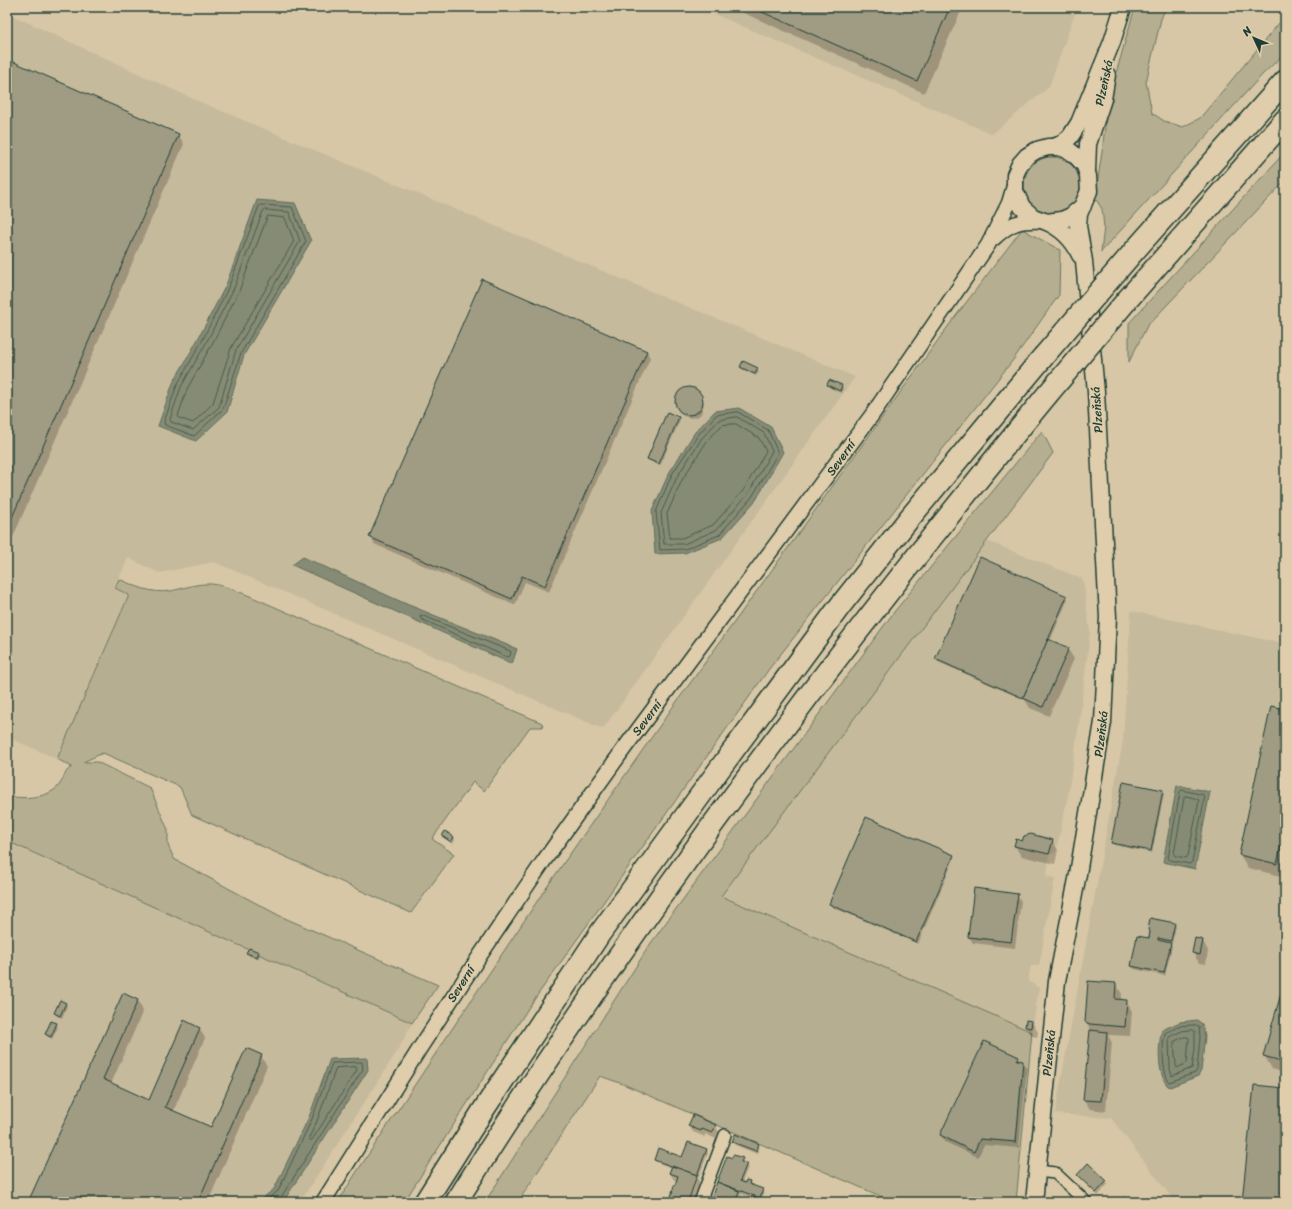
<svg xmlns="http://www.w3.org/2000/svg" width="1292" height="1209" font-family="Sriracha,sans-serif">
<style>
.built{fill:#c6ba9c}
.green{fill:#b5ae91;stroke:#6a7662}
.water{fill:#868b74;stroke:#5d6c5a}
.shadow{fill:#0003}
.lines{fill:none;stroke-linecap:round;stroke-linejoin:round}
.shore{stroke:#485c4e;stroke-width:1}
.building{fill:#9f9c83;stroke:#1f3d34}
.minor-casing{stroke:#1f3d34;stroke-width:14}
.tertiary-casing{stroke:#1f3d34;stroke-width:17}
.secondary-casing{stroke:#1f3d34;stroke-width:19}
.motorway-casing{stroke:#1f3d34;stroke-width:24}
.minor{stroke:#dfcdab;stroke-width:11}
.tertiary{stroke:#dfcdab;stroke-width:14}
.secondary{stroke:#dfcdab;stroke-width:16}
.motorway{stroke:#dfcdab;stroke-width:21}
.motorway-bridge-casing{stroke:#1f3d34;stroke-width:24;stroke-linecap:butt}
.motorway-bridge{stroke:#dfcdab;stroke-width:21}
.labels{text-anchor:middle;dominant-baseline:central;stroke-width:3.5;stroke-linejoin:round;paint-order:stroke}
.street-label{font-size:12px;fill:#1f3d34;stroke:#dfcdab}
</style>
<rect width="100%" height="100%" fill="#d7c7a6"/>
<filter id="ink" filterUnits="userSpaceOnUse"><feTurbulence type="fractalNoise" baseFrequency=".025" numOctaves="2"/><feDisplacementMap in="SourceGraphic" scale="8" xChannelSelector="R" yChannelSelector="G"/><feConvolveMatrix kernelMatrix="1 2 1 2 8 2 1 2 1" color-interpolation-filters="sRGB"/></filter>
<g filter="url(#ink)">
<g class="built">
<polygon points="698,7 1077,7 1049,87 992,134"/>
<polygon points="7,13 198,101 855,377 603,729 214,562 159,573 128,558 115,588 129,594 57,759 7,737"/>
<polygon points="987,541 1083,579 1090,632 1079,724 1067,800 1056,852 1049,855 1047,877 1055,878 1039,966 1031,966 1028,981 1039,988 1032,1032 720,896"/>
<polygon points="1131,611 1285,644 1285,1202 1175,1202 1111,1118 1055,1114 1123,740"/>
<polygon points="7,841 412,1023 398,1050 300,1202 7,1202"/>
</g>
<g class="green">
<polygon points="1135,7 1166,7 1161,19 1146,82 1152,113 1164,121 1183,127 1200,118 1285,16 1285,53 1262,75 1101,252 1104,227 1102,209 1095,198 1102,152 1108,101"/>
<polygon points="1285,152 1285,181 1147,326 1129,362 1129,323"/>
<circle cx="1052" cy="185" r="28"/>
<polygon points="1022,229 1060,250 1059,295 1013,360 769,669 529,1007 404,1202 338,1202 356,1173 542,894 670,711 949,325"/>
<polygon points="1042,431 1053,453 721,896 1032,1032 1016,1202 894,1202 623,1084 600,1076 518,1202 485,1202 651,943 894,612"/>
<path d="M119,579C135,586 151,594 170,591C182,589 194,584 206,584C219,583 233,590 245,594L542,723L543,727H530L484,791L473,782L432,839L454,854L411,913L192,815L180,787L103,753L83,762H97L150,788L168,830V845L174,859L280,916L438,985L412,1023L7,841V796C22,799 50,799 60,784C64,778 65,770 72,767L57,759L129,595L115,588Z"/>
</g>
<g class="water">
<polygon points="257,200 295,203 311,241 244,355 227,412 196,441 158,426 173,383 198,339 226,285"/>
<polygon points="739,408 771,427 783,452 756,500 722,538 685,553 655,554 652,511 669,473 695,432 715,411"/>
<polygon points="303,557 404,603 517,649 512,664 292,565"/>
<polygon points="1177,785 1210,792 1195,869 1163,862"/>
<path d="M1197,1020L1202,1024L1205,1036L1201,1071L1198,1076L1170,1087L1168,1086C1157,1075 1158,1044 1162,1030L1180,1022Z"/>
<polygon points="367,1058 368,1070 283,1202 258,1202 274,1189 309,1117 330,1059"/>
</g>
<g class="shadow">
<polygon points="730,7 963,7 924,93"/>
<polygon points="7,60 178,134 184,144 7,551"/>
<polygon points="647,351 650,358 549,592 525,582 515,605 374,544 371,537"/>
<polygon points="741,367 757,369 759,372 756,376 743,370"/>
<polygon points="828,385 842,386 843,389 841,393 830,388"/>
<polygon points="692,388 697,391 701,395 704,404 701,414 697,417 691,418 683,416 677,408 676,402 679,393 685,389"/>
<polygon points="679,418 680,420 660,466 650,461 648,459"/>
<polygon points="1066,596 1068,599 1050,641 1068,649 1074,659 1049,716 1030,708 1025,700 938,662 936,659"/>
<polygon points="1285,710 1285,874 1284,877 1248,868 1240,855"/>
<polygon points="1162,791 1164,794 1152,853 1114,845 1112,843"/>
<polygon points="443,836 454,837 455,840 453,844 445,838"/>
<polygon points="1052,840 1058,850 1055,864 1021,856 1015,846 1023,842"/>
<polygon points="953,856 954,859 918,944 832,907 830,904"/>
<polygon points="1017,895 1021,901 1015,948 973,943 969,937"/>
<polygon points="1174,924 1176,926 1172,943 1170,943 1172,946 1165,976 1134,969 1132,966 1150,939 1150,933 1149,930"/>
<polygon points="1203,941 1208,951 1206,964 1199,963 1193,953"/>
<polygon points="248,953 258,953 260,956 258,959 249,956"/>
<polygon points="1285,983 1285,1073 1272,1069 1264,1055"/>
<polygon points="1116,984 1122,994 1121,1000 1126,1001 1132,1011 1130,1036 1108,1035 1112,1043 1106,1111 1090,1109 1084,1100 1091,1030 1086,1022"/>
<polygon points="123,994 138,1001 143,1011 111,1084 149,1101 199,1028 205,1038 173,1112 211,1129 261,1056 267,1066 208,1202 30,1202"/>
<polygon points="65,1003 67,1006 62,1018 57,1016 55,1013"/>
<polygon points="1032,1022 1038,1032 1037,1037 1032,1036 1026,1027"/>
<polygon points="56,1024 58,1027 52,1039 48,1037 46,1034"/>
<polygon points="1018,1058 1021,1062 1023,1062 1027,1068 1019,1148 984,1145 978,1157 945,1142 941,1135"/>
<polygon points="1285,1089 1285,1202 1243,1202"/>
<polygon points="689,1126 715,1126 719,1132 716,1139 705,1134 705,1137 693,1132"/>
<polygon points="733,1142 758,1144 760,1147 757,1154 735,1145"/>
<polygon points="707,1150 708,1153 698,1179 700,1183 693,1202 675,1202 672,1197 678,1181 674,1180 670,1173 672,1168 656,1162 655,1159 683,1158"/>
<polygon points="728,1157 733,1159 742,1159 743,1163 746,1164 748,1167 742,1182 746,1184 747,1181 750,1182 751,1186 762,1190 764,1193 761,1201 741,1194 738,1202 711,1202"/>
<polygon points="1078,1175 1106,1182 1108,1184 1098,1196"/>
</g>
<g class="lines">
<g class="shore">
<polygon points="261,205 292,207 306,241 241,353 223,409 194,436 165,425 164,422 177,385 202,341 229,286 259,206"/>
<polygon points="265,210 289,212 300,241 236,350 219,407 193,430 171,422 170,419 181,387 206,343 234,288 263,211"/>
<polygon points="268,216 285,218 294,241 231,348 213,403 193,423 179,418 178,416 187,389 211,346 239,291"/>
<polygon points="738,412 768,430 778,453 752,497 719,535 685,549 660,550 656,512 672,474 698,435 716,415"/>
<polygon points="737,417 764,433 772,451 748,494 716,530 684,544 664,544 661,513 677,477 702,438 719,420"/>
<polygon points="736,424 759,438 766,451 743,491 713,525 682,538 670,538 667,514 682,480 707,441 722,425"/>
<polygon points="421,615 510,651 511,652 510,656 507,657 421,619 420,617"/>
<polygon points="1182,790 1204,795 1205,796 1192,862 1190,864 1170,860 1168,858 1180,792"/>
<polygon points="1186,796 1198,799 1199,801 1188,856 1186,858 1175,856 1174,854 1184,798"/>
<path d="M1196,1025L1199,1027L1200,1037L1197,1070L1195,1073L1169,1082C1162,1072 1162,1045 1165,1033L1181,1026Z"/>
<polygon points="1193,1030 1195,1031 1195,1049 1192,1068 1172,1076 1170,1069 1169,1037 1182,1031"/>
<polygon points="1184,1037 1188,1037 1189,1038 1187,1063 1177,1068 1176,1066 1174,1042"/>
<polygon points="356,1067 357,1070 312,1140 310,1140 309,1138 317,1121 336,1068"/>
<polyline points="264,1202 278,1191 312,1119 332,1063 362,1062 363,1069 281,1197 280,1202"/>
</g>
</g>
<g class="building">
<polygon points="751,7 950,7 917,81"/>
<polygon points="7,59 179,134 7,529"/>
<polygon points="482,279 647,351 545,586 522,576 512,599 369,537"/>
<polygon points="743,361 758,368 755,374 740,367"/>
<polygon points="829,380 842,385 840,391 827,385"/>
<circle cx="689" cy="401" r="14"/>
<polygon points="667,412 679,417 659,464 647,459"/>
<polygon points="980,557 1067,596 1023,698 935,659"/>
<polygon points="1048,639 1069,648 1043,707 1023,698"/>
<polygon points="1271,706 1285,709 1285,827 1277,864 1239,855"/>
<polygon points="1123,782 1163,790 1151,851 1111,843"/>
<polygon points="866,817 954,855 916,942 829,904"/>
<polygon points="445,831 454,837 451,842 442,836"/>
<polygon points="1031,834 1053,840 1049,854 1014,846 1016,839 1022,841 1024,836"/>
<polygon points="974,888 1018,894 1011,942 968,937"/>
<polygon points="1150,918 1175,923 1171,941 1158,938 1158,940 1171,943 1164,973 1131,966 1137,936 1149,938 1150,931 1148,930"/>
<polygon points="1195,938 1203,940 1200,955 1192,953"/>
<polygon points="249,948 259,952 257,957 246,953"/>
<polygon points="1285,980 1285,1062 1263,1056"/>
<polygon points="1088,981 1116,983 1115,999 1127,1000 1125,1027 1090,1024 1085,1022"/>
<polygon points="123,993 138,1000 103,1079 149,1100 184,1020 200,1028 165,1107 211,1127 246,1048 262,1055 198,1202 28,1202"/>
<polygon points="60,1000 66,1003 60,1016 54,1013"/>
<polygon points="1026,1020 1032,1021 1031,1028 1025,1027"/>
<polygon points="51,1021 57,1023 51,1037 45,1034"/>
<polygon points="1090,1030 1107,1032 1101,1101 1083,1100"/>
<polygon points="984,1041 1019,1057 1017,1060 1023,1061 1016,1142 980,1139 974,1152 940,1135"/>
<polygon points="1285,1084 1285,1162 1281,1202 1242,1202 1254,1085 1284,1088"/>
<polygon points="693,1115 716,1125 712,1133 702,1129 701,1131 688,1126"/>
<polygon points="735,1134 759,1144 756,1151 732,1142"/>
<polygon points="688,1142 707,1149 697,1175 654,1160 658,1148 682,1157"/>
<polygon points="733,1155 743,1158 741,1162 747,1163 740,1181 745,1183 746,1180 750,1181 749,1184 763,1189 760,1198 717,1182 727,1156 732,1158"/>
<polygon points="1088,1163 1107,1181 1096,1193 1077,1175"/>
<polygon points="672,1166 697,1175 688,1202 671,1197 674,1185 675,1185 678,1176 669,1173"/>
<polygon points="717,1182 739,1191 736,1202 710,1202"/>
<polygon points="1123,1197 1128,1202 1118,1202"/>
<polygon points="1052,1200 1072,1202 1051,1202"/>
</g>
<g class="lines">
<g class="minor-casing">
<g id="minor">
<polyline points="1037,1171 1055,1173 1086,1202"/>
<polyline points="700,1202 725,1135"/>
</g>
</g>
<g class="tertiary-casing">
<g id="tertiary">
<path d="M993,239C1010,223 1019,220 1042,221"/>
<polyline points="323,1202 420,1048 479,957 543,862 623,750 872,415 988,245 1009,203 1014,186"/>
</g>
</g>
<g class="secondary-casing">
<g id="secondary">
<polyline points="1054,147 1061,144 1070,137 1079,123 1112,42 1123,7"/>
<polyline points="1087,171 1088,144 1103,99 1107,75"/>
<path d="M1047,222C1062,229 1073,239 1080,255"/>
<polyline points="1034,1202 1057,981 1078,874 1103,722 1108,617 1096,392 1084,261 1078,226 1079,214 1089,191 1088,176 1085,166 1078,158 1070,151 1059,147 1048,147 1037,150 1027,156 1020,164 1015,175 1015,191 1022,207 1033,217 1047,222 1062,220 1071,216 1083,206"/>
</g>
</g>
<g class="motorway-casing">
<g id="motorway">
<polyline points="1135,250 1285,81"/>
<polyline points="1128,299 1285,120"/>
<polyline points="425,1202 484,1109 601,932 721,767 840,606 908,520 1043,357"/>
<path d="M456,1202C634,919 834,653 1047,395"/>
</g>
</g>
<use href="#minor" class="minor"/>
<use href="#tertiary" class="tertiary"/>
<use href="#secondary" class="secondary"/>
<use href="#motorway" class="motorway"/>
<g class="motorway-bridge-casing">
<g id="motorway-bridge">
<polyline points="1043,357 1135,250"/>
<polyline points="1047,395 1128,299"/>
</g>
</g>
<use href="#motorway-bridge" class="motorway-bridge"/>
</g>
</g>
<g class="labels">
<g class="street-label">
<text transform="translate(1104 83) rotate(-78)">Plzeňská</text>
<text transform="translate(1097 410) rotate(-94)">Plzeňská</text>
<text transform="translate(841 458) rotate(-54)">Severní</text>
<text transform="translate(647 718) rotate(-53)">Severní</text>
<text transform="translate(1101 734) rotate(-83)">Plzeňská</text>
<text transform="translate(461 984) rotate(-57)">Severní</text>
<text transform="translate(1049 1053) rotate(-84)">Plzeňská</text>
</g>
</g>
<rect width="1292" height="1209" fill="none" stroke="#dfcdab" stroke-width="24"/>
<rect x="12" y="12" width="1268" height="1185" fill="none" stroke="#1f3d34" stroke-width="1.5" filter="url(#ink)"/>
<g transform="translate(1254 38) rotate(314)" stroke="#dfcdab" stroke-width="3" paint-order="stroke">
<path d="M0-3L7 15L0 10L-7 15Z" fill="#1f3d34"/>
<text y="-6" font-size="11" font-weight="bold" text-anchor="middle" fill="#1f3d34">N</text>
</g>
</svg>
